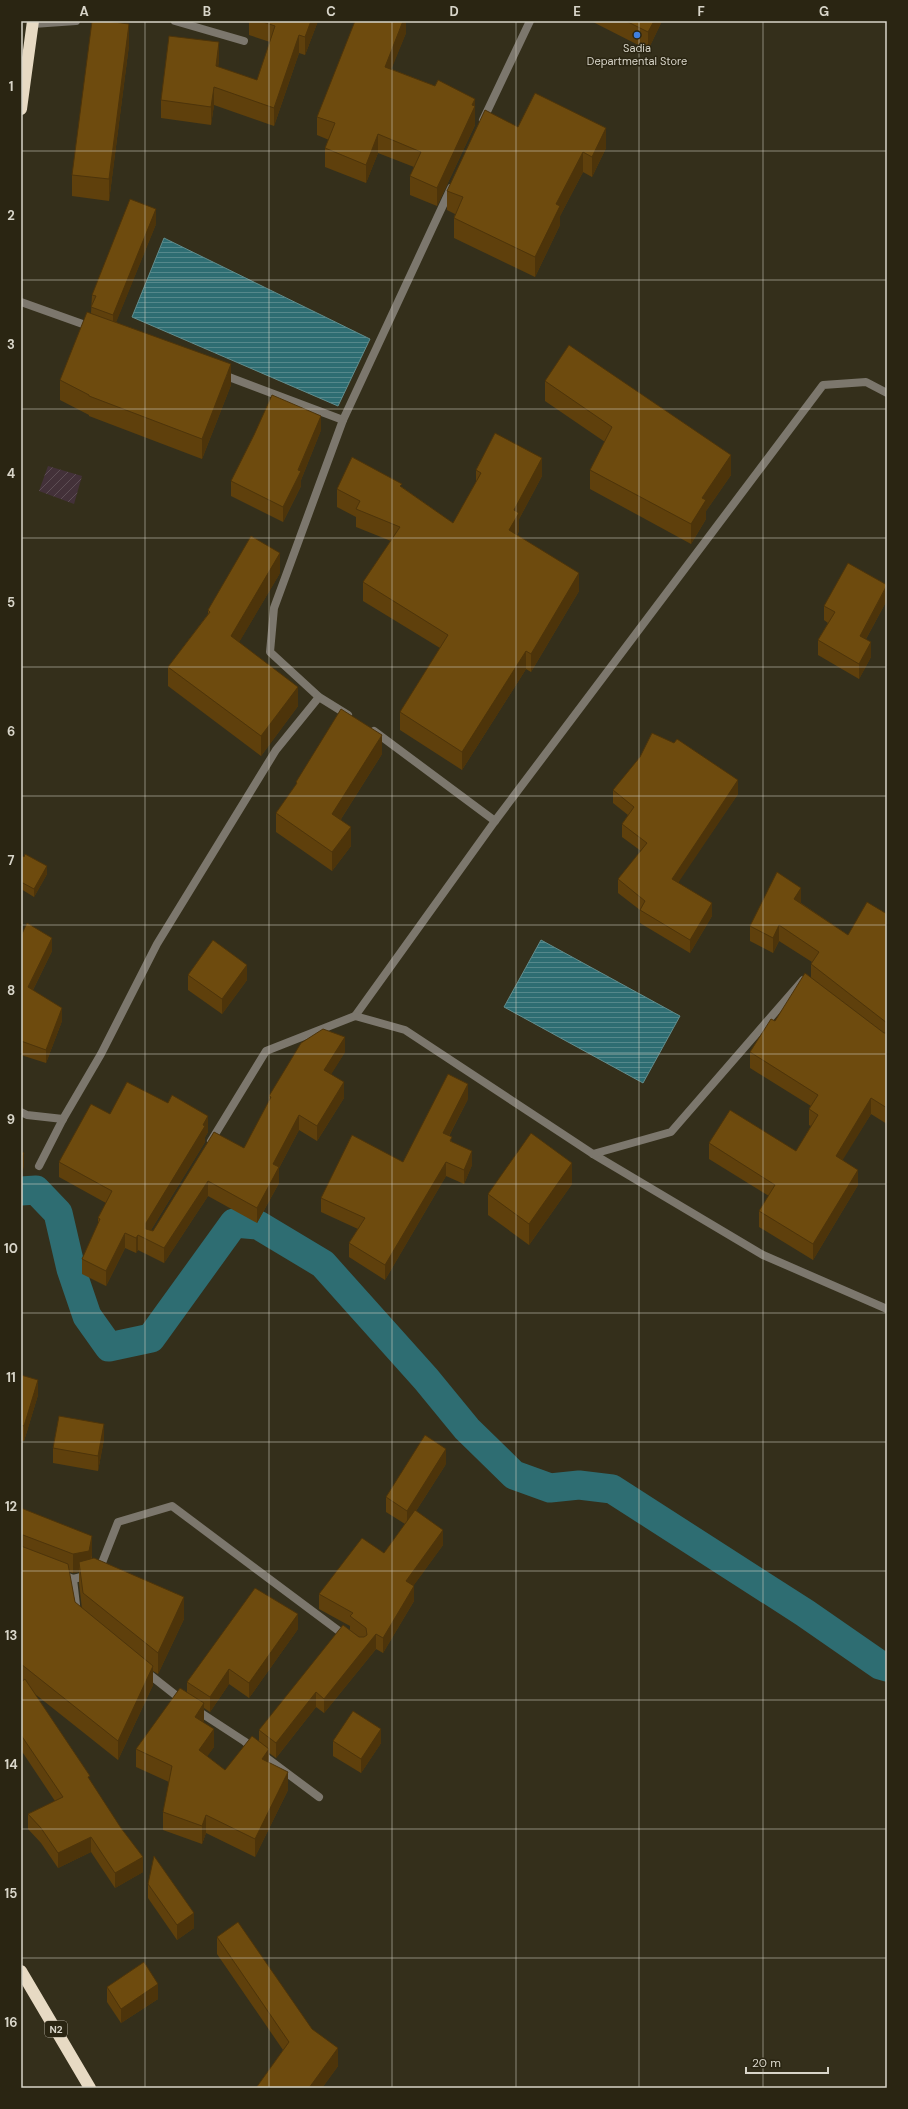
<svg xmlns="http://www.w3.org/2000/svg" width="908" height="2109" font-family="'DM Sans',sans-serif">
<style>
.industrial{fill:url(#industrial-furrows)}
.water{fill:url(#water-rules);stroke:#618c8c}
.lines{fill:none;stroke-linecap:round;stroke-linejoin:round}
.canal{stroke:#2e6d72;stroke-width:29}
.street{stroke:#7c776d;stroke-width:8}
.highway{stroke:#e7dac3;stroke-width:12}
.wall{fill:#5f400c;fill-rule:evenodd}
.shaded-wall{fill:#4d340a}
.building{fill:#6e4b0e;stroke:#4d340a}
.grid{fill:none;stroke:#d8d5c9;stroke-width:1;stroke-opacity:0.55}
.shop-dot{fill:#3f7fe0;stroke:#2a2512;stroke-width:1.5}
.labels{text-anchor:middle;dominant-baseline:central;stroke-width:3;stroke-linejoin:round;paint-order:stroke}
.shield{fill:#2a2512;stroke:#a4a092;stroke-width:1}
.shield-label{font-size:10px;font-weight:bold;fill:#d8d5c9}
.poi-label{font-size:11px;fill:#d8d5c9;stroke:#2a2512}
.neatline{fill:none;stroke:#d8d5c9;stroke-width:1.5}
.grid-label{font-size:13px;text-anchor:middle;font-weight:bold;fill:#d8d5c9}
</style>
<defs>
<pattern id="industrial-furrows" width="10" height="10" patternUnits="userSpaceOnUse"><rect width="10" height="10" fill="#433139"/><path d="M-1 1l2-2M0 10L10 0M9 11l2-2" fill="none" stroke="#5d4e54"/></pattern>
<pattern id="water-rules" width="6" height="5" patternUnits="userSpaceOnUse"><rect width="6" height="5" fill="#2e6d72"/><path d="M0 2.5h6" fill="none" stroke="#55888b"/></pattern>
</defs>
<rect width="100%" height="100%" fill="#342f1b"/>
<polygon class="industrial" points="48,466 82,476 74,504 39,491"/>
<g class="water">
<polygon points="164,238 370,339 338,406 132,317"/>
<polygon points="541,940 680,1016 643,1083 504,1007"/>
</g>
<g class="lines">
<polyline class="canal" points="21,1191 36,1190 58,1213 71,1269 87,1316 109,1347 151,1338 234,1223 258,1225 323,1264 426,1379 467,1429 514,1475 550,1488 579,1485 612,1489 805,1613 880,1665 887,1667"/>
<g class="street">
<polyline points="175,21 244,41"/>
<polyline points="33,24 76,21"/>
<polyline points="483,120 530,21"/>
<polyline points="21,302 91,327"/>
<polyline points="221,374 343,420 451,188"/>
<polyline points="343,420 274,608 270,652 319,697 348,715"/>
<polyline points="374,731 495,821"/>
<polyline points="355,1016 495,821 823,385 866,382 887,393"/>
<polyline points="21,1112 27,1115 63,1119"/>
<polyline points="211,1141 266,1051 355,1016 405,1030 593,1154 763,1255 887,1309"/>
<polyline points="593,1154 671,1132 803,980"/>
<polyline points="39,1166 63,1119 101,1054 157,944 276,750 319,697"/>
<polyline points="61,1574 73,1579 77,1614"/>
<polyline points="73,1579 98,1573 118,1522 172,1506 347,1637"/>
<polyline points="145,1671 183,1701"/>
<polyline points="195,1709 244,1741 319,1797"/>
</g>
<g class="highway">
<polyline points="21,109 33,21"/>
<polyline points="21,1971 90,2088"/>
</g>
</g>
<g class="wall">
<polygon points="249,21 318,21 305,55 299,53 274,126 214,105 211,125 161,118 161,100 219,60 218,67 257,80 270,42 249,35"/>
<polygon points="406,21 406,33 391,69 435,86 475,99 475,125 437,206 410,195 410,176 414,167 378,153 366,183 325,167 325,148 329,140 317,135 317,117"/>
<polygon points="591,21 662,21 648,50"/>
<polygon points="129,45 109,201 72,196 72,175"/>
<polygon points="518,127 606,148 592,177 583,172 560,216 560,225 535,277 454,238 454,218 455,214 447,210 447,191"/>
<polygon points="156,224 116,322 231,385 202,459 89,416 89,415 60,400 60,380 91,313 92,295"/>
<polygon points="545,381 731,475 706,511 706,519 691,544 590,489 590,470 605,442 545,401"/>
<polygon points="321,430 301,480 301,486 283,522 231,496 231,481"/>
<polygon points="476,470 542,476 519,519 519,531 517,535 579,591 531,672 526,669 462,770 400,730 400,712 440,648 363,601 363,582 391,541 356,527 356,517 337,507 337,489 402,487 453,523 476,482"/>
<polygon points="280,573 239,642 298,706 261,756 168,686 168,667 208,614 208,610"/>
<polygon points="887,585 887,600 866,639 871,657 859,679 818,655 818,640 828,623 824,620 824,606"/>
<polygon points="382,754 341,819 351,846 332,871 276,832 276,813 296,785 296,782"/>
<polygon points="613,790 738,794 678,882 712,916 690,953 640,923 640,910 618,893 618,879 641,851 622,837 622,824 628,815 613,803"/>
<polygon points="21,855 47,874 34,897 21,889"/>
<polygon points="801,903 848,935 887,914 887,1124 871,1114 842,1160 858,1185 813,1260 759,1227 759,1211 769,1196 709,1159 709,1143 796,1151 811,1126 809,1125 809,1109 811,1106 750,1068 750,1052 775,1021 811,978 811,964 812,962 779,941 773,953 750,941 750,926"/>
<polygon points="21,936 52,951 33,990 62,1021 46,1063 21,1055 21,1056"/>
<polygon points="188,975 247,980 222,1014 188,990"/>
<polygon points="345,1052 331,1074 344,1098 317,1141 299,1130 279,1168 279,1183 257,1223 208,1196 164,1263 138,1250 136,1253 125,1248 106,1286 82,1274 82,1259 98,1224 98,1218 106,1203 59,1177 59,1162 110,1114 208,1132 205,1137 205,1142 151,1230 153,1231 244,1148 269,1101 269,1096"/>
<polygon points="468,1099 449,1136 452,1142 472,1165 464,1184 446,1176 385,1280 349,1257 349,1243 358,1229 321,1212 321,1198 403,1162"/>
<polygon points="572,1184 529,1245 488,1215 488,1194"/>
<polygon points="21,1375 38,1395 24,1441 21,1440"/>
<polygon points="104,1439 98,1471 53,1463 53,1448"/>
<polygon points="446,1464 416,1511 443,1545 413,1586 414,1601 383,1653 376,1649 324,1713 316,1707 276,1758 269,1753 269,1763 288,1790 255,1857 206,1833 202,1844 163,1830 163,1812 169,1782 136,1767 136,1749 187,1692 187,1682 298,1629 249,1698 229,1684 210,1712 204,1708 204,1721 203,1722 214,1747 207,1756 225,1770 259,1741 259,1730 350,1630 350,1626 319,1609 319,1594 384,1553 405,1524 386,1512 386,1497"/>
<path d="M21,1508L92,1555V1559L184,1619L158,1674L153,1671V1685L118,1760L35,1694L90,1781L143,1872L115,1888L91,1852L58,1868L41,1843L28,1829V1814L55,1801L21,1750ZM69,1572L73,1573L79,1572V1583L82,1609L75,1602Z"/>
<polygon points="333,1741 381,1743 361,1773 333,1756"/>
<polygon points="148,1884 194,1928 177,1940 148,1898"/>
<polygon points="217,1937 312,2029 338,2066 322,2088 256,2088 283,2050 217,1954"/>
<polygon points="107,1987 158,1999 121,2023 107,2002"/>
</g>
<g class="shaded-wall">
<polygon points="311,21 318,21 305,55 305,37"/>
<polygon points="403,21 406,21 406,33 385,85 385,67"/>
<polygon points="654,21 662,21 648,50 648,32"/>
<polygon points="129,24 129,45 109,201 109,179"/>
<polygon points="299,35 299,53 274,126 274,108"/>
<polygon points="219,42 219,60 216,84 216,66"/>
<polygon points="214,87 214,105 211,125 211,107"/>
<polygon points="475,99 475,125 437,206 437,188"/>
<polygon points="606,128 606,148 592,177 592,157"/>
<polygon points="378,134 378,153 366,183 366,165"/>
<polygon points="583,152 583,172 560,216 560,225 535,277 535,257 556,204"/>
<polygon points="156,209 156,224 113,330 113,315"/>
<polygon points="231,364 231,385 202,459 202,439"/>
<polygon points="321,416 321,430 301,480 301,486 283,522 283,507"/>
<polygon points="731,455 731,475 706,511 706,519 691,544 691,524 702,498"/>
<polygon points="542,458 542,476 519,519 519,531 509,548 509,530 514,510"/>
<polygon points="280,553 280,573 231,656 231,636"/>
<polygon points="579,573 579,591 531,672 531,654"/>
<polygon points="887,586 887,600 860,650 860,636"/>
<polygon points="871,642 871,657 859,679 859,664"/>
<polygon points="526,651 526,669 462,770 462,752"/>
<polygon points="298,687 298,706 261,756 261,736"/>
<polygon points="382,735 382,754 332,833 332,814"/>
<polygon points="738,780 738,794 672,892 672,879"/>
<polygon points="351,827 351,846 332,871 332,852"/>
<polygon points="47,866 47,874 34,897 34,889"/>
<polygon points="801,888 801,904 794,899"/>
<polygon points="712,903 712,916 690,953 690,940"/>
<polygon points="779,925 779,941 773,953 773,938"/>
<polygon points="52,938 52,951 28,1000 28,987"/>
<polygon points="247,965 247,980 222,1014 222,999"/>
<polygon points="62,1008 62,1021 46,1063 46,1050"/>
<polygon points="345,1037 345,1052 324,1086 324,1070"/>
<polygon points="344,1082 344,1098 317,1141 317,1126"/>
<polygon points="468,1084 468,1099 443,1147 443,1133"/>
<polygon points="871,1098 871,1114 836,1171 836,1156"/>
<polygon points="299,1115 299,1130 279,1168 279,1183 257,1223 257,1208 273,1164"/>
<polygon points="208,1116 208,1132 205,1137 205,1142 146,1238 146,1223"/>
<polygon points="472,1151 472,1165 464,1184 464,1170"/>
<polygon points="24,1153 24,1167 21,1174 21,1159"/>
<polygon points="446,1162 446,1176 385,1280 385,1265"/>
<polygon points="572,1163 572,1184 529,1245 529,1224"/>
<polygon points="858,1170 858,1185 813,1260 813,1244"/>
<polygon points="208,1181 208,1196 164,1263 164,1248"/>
<polygon points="125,1233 125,1248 106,1286 106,1271"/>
<polygon points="138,1235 138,1250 136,1253 136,1238"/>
<polygon points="38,1380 38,1395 24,1441 24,1426"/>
<polygon points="104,1424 104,1439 98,1471 98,1456"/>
<polygon points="446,1449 446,1464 407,1525 407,1511"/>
<polygon points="443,1530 443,1545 406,1596 406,1581"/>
<rect x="21" y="1535" width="2" height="19"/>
<polygon points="92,1536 92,1555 89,1570 79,1562 79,1572 73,1573 73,1554"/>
<polygon points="414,1586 414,1601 383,1653 383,1638"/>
<polygon points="184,1597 184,1619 158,1674 158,1653"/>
<polygon points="298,1614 298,1629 249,1698 249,1683"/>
<polygon points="376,1634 376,1649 324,1713 324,1699"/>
<polygon points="153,1666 153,1685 118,1760 118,1741"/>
<polygon points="229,1669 229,1684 210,1712 210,1697"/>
<polygon points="316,1692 316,1707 276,1758 276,1743"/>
<polygon points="204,1703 204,1721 195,1734 195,1717"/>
<polygon points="214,1729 214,1747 199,1768 199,1750"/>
<polygon points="381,1729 381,1743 361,1773 361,1759"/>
<polygon points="269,1749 269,1767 262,1759"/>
<polygon points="288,1772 288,1790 255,1857 255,1839"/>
<polygon points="206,1815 206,1833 202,1844 202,1826"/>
<polygon points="91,1837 91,1852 58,1868 58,1853"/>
<polygon points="143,1857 143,1872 115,1888 115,1873"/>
<polygon points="194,1913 194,1928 177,1940 177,1925"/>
<polygon points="158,1984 158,1999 121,2023 121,2009"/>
<polygon points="338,2048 338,2066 322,2088 309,2088"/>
</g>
<g class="building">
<polygon points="92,21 106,21 129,24 109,179 72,175"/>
<polygon points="260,21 311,21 305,37 299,35 274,108 214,87 211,107 161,100 169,36 219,42 216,66 257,80 275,26"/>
<polygon points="355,21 403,21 385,67 435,86 438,80 475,99 472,105 475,106 437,188 410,176 421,152 378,134 366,165 325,148 335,123 317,117"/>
<polygon points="626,21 654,21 648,32"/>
<polygon points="535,93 606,128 592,157 583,152 556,204 560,206 535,257 454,218 463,197 447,191 485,110 518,127"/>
<polygon points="130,199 156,209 113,315 91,307 96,296 92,295"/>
<polygon points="87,312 231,364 202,439 89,396 89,395 60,380"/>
<polygon points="569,345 731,455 702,498 706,500 691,524 590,470 612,427 545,381"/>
<polygon points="272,395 321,416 298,470 301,471 283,507 231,481 254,435"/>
<polygon points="495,433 542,458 514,510 519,513 509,530 579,573 531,654 526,651 462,752 400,712 448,635 363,582 400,527 356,509 360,501 337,489 352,457 402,484 400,486 453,523 481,473 476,470"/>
<polygon points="251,536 280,553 231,636 298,687 261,736 168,667 210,612 208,610"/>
<polygon points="848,563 887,585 860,636 871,642 859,664 818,640 835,612 824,606"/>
<polygon points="341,709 382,735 332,814 351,827 332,852 276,813 297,783 296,782"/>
<polygon points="652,733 674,743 677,739 738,780 672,879 712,903 690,940 640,910 645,901 618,879 647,843 622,824 634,807 613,790 640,757"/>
<polygon points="25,854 47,866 34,889 21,882 21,855 24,857"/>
<polygon points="777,872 801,888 794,899 848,935 867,902 887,914 887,1023 811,964 819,952 779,925 773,938 750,926"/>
<polygon points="27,923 52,938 28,987 62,1008 46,1050 21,1041 21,1042 21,936"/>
<polygon points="213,940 247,965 222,999 188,975"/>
<polygon points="805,973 884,1033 887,1033 887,1108 871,1098 836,1156 858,1170 813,1244 759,1211 775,1185 709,1143 730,1110 796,1151 818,1115 809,1109 818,1095 750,1052 771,1019 775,1021"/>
<polygon points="323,1029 345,1037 324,1070 344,1082 317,1126 299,1115 273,1164 279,1167 257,1208 208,1181 164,1248 138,1235 136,1238 125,1233 106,1271 82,1259 100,1219 98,1218 112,1191 59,1162 91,1104 110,1114 127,1082 168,1103 172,1095 208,1116 203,1125 205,1126 146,1223 146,1229 153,1231 214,1132 244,1148 271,1097 269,1096 301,1043"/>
<polygon points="448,1074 468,1084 443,1133 452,1137 450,1141 472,1151 464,1170 446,1162 385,1265 349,1243 365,1218 321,1198 352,1135 403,1162"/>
<polygon points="531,1133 572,1163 529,1224 488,1194"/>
<polygon points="21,1152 24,1153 21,1159"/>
<polygon points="21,1375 38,1380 24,1426 21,1425"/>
<polygon points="59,1416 104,1424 98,1456 53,1448"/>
<polygon points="425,1435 446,1449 407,1511 386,1497"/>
<polygon points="21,1508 92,1536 89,1551 73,1554 23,1535 21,1535"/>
<polygon points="415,1510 443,1530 406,1581 414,1586 383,1638 376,1634 324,1699 316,1692 276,1743 259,1730 343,1625 359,1637 364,1637 367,1635 366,1628 350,1616 353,1613 319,1594 362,1538 384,1553"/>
<polygon points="21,1546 68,1564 75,1602 153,1666 118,1741 21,1664"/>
<polygon points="94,1558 184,1597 158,1653 83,1593 79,1562"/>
<polygon points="255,1588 298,1614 249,1683 229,1669 210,1697 187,1682"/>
<polygon points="25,1679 90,1776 88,1777 121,1828 143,1857 115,1873 91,1837 58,1853 41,1828 28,1814 63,1797 21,1735 21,1682"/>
<polygon points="180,1688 204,1703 195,1717 214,1729 199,1750 225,1770 252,1736 269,1749 262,1759 288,1772 255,1839 206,1815 202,1826 163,1812 172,1766 136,1749"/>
<polygon points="353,1711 381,1729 361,1759 333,1741"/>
<polygon points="154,1856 194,1913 177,1925 148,1884"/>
<polygon points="238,1922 312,2029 338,2048 309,2088 256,2088 289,2042 217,1937"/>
<polygon points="144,1962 158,1984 121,2009 107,1987"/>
</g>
<path class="grid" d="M145,21V2088M269,21V2088M392,21V2088M516,21V2088M639,21V2088M763,21V2088M21,151H887M21,280H887M21,409H887M21,538H887M21,667H887M21,796H887M21,925H887M21,1054H887M21,1184H887M21,1313H887M21,1442H887M21,1571H887M21,1700H887M21,1829H887M21,1958H887"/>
<circle class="shop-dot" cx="637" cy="35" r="4"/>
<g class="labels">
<rect class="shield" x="45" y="2021" width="22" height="16" rx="3"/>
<g class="shield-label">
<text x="56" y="2029">N2</text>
</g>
<g class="poi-label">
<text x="637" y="48">Sadia<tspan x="637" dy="13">Departmental Store</tspan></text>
</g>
</g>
<rect width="908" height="2109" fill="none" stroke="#2a2512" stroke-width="44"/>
<path d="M746 2067v6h82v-6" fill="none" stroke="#d8d5c9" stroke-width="2"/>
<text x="752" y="2067" font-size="12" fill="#d8d5c9" stroke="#2a2512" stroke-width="3" paint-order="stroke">20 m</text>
<rect x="22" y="22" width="864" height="2065" class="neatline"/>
<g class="grid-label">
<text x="84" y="16">A</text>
<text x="207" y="16">B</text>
<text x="331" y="16">C</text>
<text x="454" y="16">D</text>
<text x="577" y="16">E</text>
<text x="701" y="16">F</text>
<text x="824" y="16">G</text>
<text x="11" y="91">1</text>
<text x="11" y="220">2</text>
<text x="11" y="349">3</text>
<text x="11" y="478">4</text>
<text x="11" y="607">5</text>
<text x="11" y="736">6</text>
<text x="11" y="865">7</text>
<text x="11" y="995">8</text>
<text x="11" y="1124">9</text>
<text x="11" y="1253">10</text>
<text x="11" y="1382">11</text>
<text x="11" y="1511">12</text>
<text x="11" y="1640">13</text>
<text x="11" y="1769">14</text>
<text x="11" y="1898">15</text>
<text x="11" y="2027">16</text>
</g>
</svg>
